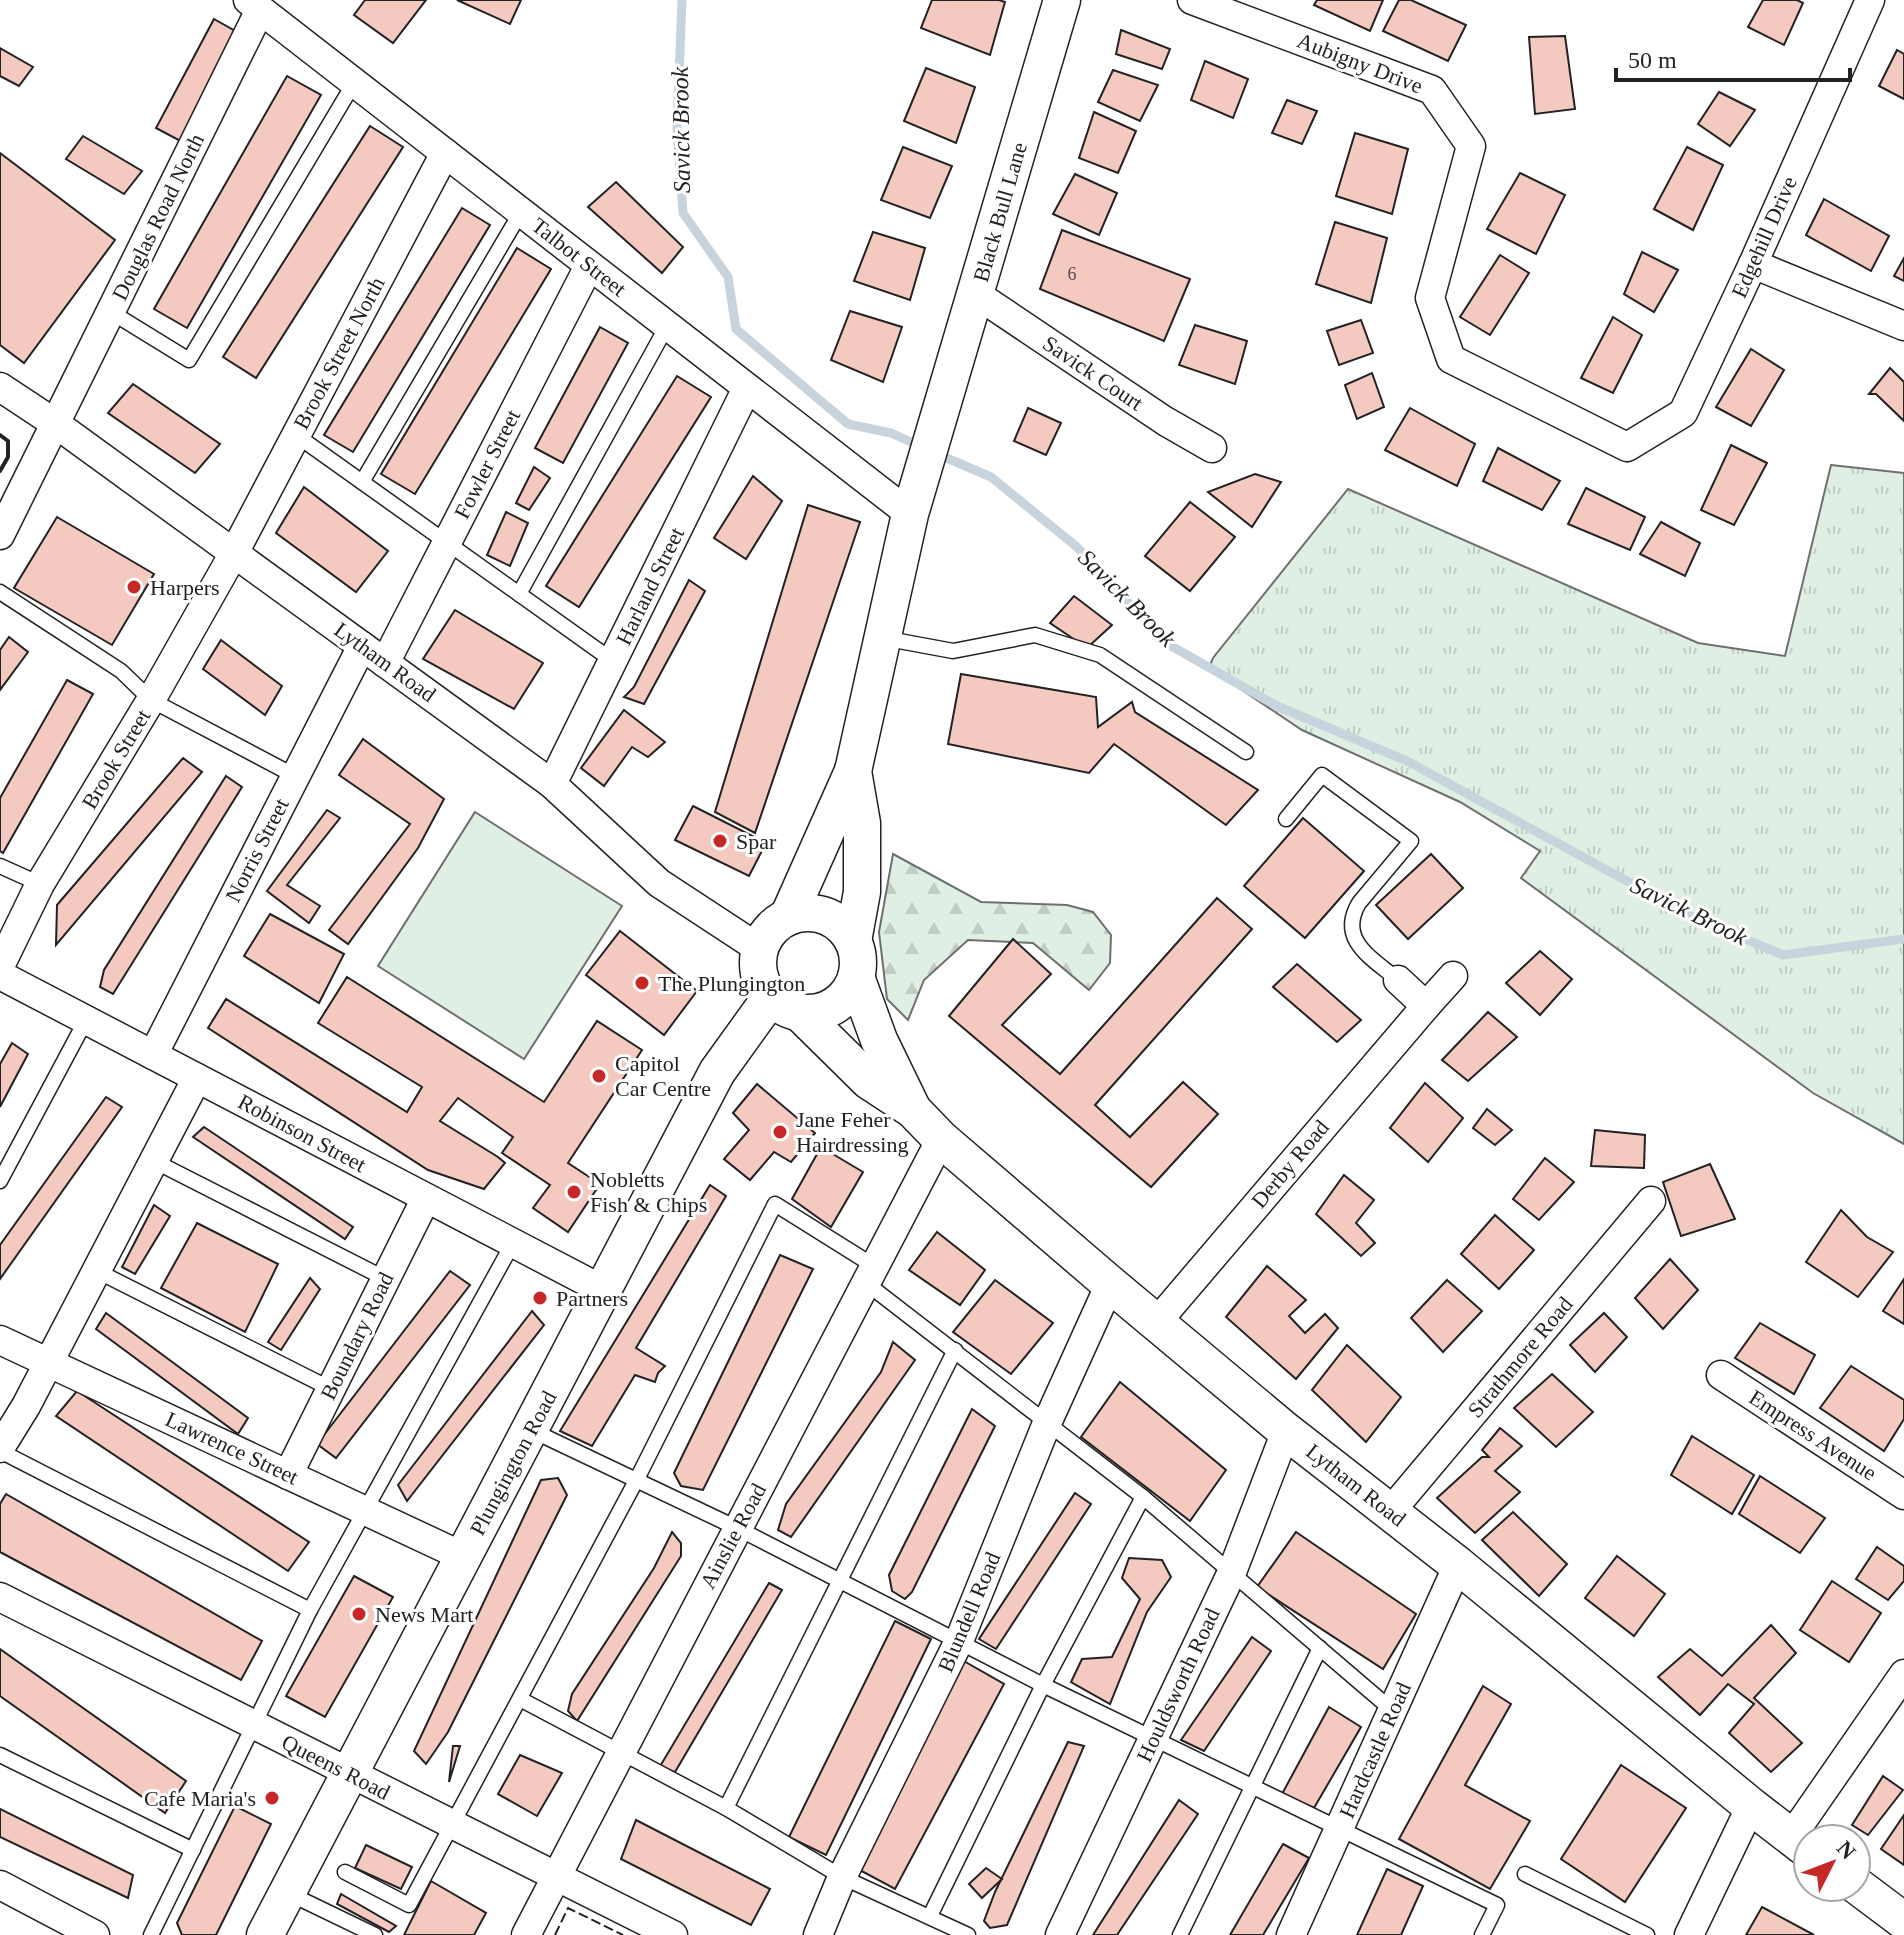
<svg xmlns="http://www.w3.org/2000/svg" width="1904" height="1935" font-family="Georgia,serif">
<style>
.grass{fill:url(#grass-tufts);stroke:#6f6f6f;stroke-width:2}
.forest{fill:url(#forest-firs);stroke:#6f6f6f;stroke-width:2}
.pitch{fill:#e0efe3;stroke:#6f6f6f;stroke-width:2}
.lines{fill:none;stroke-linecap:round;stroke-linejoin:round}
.stream{stroke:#c7d3dd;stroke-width:9}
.building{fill:#f3c9c0;stroke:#222;stroke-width:2}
.service-casing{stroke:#222;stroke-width:17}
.minor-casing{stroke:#222;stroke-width:31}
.tertiary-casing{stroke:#222;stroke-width:39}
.service{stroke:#fff;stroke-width:14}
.minor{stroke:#fff;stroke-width:28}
.tertiary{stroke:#fff;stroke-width:36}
.fence{stroke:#222;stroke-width:2;stroke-dasharray:10 4;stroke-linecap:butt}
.wall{stroke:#222;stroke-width:4}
.poi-dot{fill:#c62828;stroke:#fff;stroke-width:3}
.labels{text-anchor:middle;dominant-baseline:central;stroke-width:6;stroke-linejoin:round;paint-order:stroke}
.number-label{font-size:18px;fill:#564c4a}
.street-label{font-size:22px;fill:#222;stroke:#fff}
.poi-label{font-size:22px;fill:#222;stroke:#fff;text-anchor:start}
.water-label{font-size:24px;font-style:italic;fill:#222;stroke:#fff}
</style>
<defs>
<pattern id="grass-tufts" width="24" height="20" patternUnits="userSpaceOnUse" patternTransform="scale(2)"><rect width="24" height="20" fill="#e0efe3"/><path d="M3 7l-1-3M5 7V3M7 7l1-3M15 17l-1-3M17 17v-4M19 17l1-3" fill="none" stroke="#c0cdc2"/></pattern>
<pattern id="forest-firs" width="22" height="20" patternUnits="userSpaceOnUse" patternTransform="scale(2)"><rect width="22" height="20" fill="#e0efe3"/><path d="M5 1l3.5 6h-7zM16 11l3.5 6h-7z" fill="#c0cdc2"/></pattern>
</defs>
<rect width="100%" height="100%" fill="#fff"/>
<polygon class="grass" points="1831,465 1904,473 1904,1144 1813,1093 1521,878 1540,851 1460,802 1302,730 1209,668 1213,658 1348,489 1698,643 1785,656"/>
<polygon class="forest" points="893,854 981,902 1067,905 1093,912 1111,935 1110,963 1089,990 1033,943 968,940 924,980 908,1020 887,999 879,932"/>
<polygon class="pitch" points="475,812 622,906 524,1059 378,966"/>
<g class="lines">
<g class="stream">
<polyline points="682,0 677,127 683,213 728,277 736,329 848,424 891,433 922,447"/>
<polyline points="935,453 991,477 1077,547 1166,643 1275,705 1409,762 1691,916 1783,955 1904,939"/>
</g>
</g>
<g class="building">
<polygon points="365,0 426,0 393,43 354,15"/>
<polygon points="457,0 521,0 510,24"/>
<polygon points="932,0 999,0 1005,2 990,55 921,28"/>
<polygon points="1317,0 1383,0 1370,31 1314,5"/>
<polygon points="1399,0 1411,0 1466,25 1448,61 1383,31"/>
<polygon points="1763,0 1797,0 1803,3 1784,45 1748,27"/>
<polygon points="214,19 244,36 186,144 156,128"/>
<polygon points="1121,30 1170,49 1162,69 1116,54"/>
<polygon points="1565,36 1575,109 1535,114 1529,37"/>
<polygon points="0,48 33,67 19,86 0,76"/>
<polygon points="1897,50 1904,54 1904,99 1879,86"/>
<polygon points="1205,61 1248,79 1233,118 1191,100"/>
<polygon points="926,68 975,87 956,143 904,121"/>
<polygon points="1113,70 1158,85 1140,121 1098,102"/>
<polygon points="287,76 321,95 187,328 154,309"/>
<polygon points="1719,92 1755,110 1730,146 1698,124"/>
<polygon points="1287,100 1317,111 1302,144 1272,133"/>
<polygon points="1094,112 1136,131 1118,173 1079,158"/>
<polygon points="370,126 403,147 256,378 223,357"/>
<polygon points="1355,133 1408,149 1392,214 1336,196"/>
<polygon points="83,136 142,171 124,194 66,159"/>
<polygon points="903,147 952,166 930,218 881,200"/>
<polygon points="1687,147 1723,165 1693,230 1654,209"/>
<polygon points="0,153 115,240 24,363 0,345"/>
<polygon points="1520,173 1565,195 1536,254 1487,229"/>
<polygon points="1075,174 1117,193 1099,235 1053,214"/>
<polygon points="616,182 683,247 662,273 588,207"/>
<polygon points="1824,199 1889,236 1871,271 1806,235"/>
<polygon points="462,208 490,225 353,452 324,435"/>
<polygon points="1335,222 1387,238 1371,303 1316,284"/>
<polygon points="1062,230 1190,279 1164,341 1040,289"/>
<polygon points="873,232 925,248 910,300 854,281"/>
<polygon points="517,248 551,269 415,494 381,474"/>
<polygon points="1642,252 1678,270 1654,312 1624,294"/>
<polygon points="1500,255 1529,273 1490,335 1460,317"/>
<polygon points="1904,258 1904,281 1894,276"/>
<polygon points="850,311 902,327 883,382 831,360"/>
<polygon points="1613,317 1642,335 1613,393 1581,378"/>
<polygon points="1361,320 1373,353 1339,365 1327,331"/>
<polygon points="1195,325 1247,341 1235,384 1179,365"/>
<polygon points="600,327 628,343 563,463 535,448"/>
<polygon points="1751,349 1784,370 1751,426 1716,407"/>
<polygon points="1890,368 1904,382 1904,421 1876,394 1869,394"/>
<polygon points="1372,373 1384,407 1357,419 1345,385"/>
<polygon points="677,376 711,397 579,607 546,586"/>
<polygon points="133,384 220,444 195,473 108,413"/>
<polygon points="1028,408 1061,423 1046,455 1014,441"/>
<polygon points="1410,408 1475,444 1457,486 1385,450"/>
<polygon points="1731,445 1767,463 1734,525 1701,510"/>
<polygon points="1498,448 1560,481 1542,510 1483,481"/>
<polygon points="534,467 550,478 529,510 516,503"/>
<polygon points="1255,474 1281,482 1252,527 1208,492"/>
<polygon points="753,476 782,501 746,559 714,538"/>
<polygon points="304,487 388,551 356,592 276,533"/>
<polygon points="1586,488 1645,517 1630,550 1568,524"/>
<polygon points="1190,502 1235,537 1190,591 1145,556"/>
<polygon points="808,505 860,522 755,833 715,812"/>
<polygon points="506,512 528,523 510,566 487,555"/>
<polygon points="57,517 154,574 112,645 14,588"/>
<polygon points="1661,522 1700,543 1685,576 1640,554"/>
<polygon points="689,580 705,591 644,704 624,697 634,687"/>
<polygon points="1074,596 1112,625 1087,648 1050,623"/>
<polygon points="455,610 543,663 514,709 423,659"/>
<polygon points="9,637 28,652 0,690 0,650"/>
<polygon points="221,640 282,686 265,715 203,669"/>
<polygon points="961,674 1096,697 1098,727 1132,702 1135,712 1258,790 1226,825 1114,744 1089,773 948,744"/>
<polygon points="67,680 93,694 3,853 0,851 0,798"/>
<polygon points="624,710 665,742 648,757 632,747 604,786 581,768"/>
<polygon points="363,739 444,799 418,848 348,944 329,930 410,824 339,775"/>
<polygon points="183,758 202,772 56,945 57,905"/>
<polygon points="226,776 242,787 113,994 100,987 104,970"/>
<polygon points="693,806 766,843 749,876 675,840"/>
<polygon points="327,810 340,818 287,885 320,906 309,923 267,891"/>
<polygon points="1303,818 1364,871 1305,938 1244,886"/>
<polygon points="1431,854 1463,888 1408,939 1376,905"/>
<polygon points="1217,898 1252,929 1095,1105 1130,1137 1183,1082 1218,1114 1151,1187 949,1016 1013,939 1051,974 1002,1025 1060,1074"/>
<polygon points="270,914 344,954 319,1003 244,956"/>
<polygon points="620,931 697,991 664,1035 586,975"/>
<polygon points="1540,951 1572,979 1540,1015 1506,983"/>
<polygon points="1297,964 1361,1020 1337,1042 1273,987"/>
<polygon points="347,977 544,1102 597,1021 642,1050 568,1163 600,1184 568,1232 533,1208 550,1185 502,1153 513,1137 458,1098 440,1121 498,1157 505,1163 484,1189 428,1170 208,1028 226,999 407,1112 422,1087 318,1023"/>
<polygon points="1488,1012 1517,1037 1468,1081 1442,1060"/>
<polygon points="12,1043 28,1054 0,1107 0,1064"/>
<polygon points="1425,1083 1463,1118 1428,1162 1390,1128"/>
<polygon points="757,1084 815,1133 791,1162 774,1152 750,1180 724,1159 749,1130 733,1113"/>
<polygon points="106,1097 122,1107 0,1279 0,1245"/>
<polygon points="1487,1109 1512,1130 1495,1145 1473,1128"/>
<polygon points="204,1127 353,1227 345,1239 193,1137"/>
<polygon points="1595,1130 1645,1135 1644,1168 1591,1166"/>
<polygon points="821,1147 863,1172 831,1227 792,1199"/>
<polygon points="1545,1158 1574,1182 1539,1220 1513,1199"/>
<polygon points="1710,1164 1735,1219 1681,1236 1663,1182"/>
<polygon points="1344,1175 1374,1200 1356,1223 1375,1243 1361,1256 1316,1214"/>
<polygon points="710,1185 726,1196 636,1348 665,1366 658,1373 655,1382 635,1375 592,1446 560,1431"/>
<polygon points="154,1205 170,1216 135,1274 122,1267"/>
<polygon points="1841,1210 1867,1237 1893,1252 1858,1297 1806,1262"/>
<polygon points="1495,1215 1534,1250 1499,1289 1461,1254"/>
<polygon points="197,1223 278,1264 245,1332 161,1288"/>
<polygon points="937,1232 985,1270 960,1305 909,1270"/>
<polygon points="780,1255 813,1269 703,1490 681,1486 674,1473"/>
<polygon points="1670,1259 1698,1290 1663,1329 1635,1298"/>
<polygon points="1267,1266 1306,1300 1289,1316 1305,1333 1325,1314 1338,1328 1296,1379 1226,1317"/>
<polygon points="450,1271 470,1285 336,1458 317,1444"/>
<polygon points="310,1278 320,1289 281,1350 268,1342"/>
<polygon points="1904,1279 1904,1324 1883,1311"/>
<polygon points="995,1280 1053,1323 1011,1374 953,1332"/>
<polygon points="1447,1280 1482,1311 1443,1352 1411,1318"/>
<polygon points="532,1311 544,1325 407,1501 398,1485"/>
<polygon points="106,1313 248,1418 238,1434 96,1329"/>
<polygon points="1604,1313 1627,1337 1595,1372 1570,1345"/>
<polygon points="1760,1323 1815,1355 1794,1394 1735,1358"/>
<polygon points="893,1342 915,1360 791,1537 778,1530 786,1504 881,1372"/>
<polygon points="1347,1345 1401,1397 1366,1442 1312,1390"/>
<polygon points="1851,1366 1904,1400 1904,1419 1884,1451 1820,1408"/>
<polygon points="1552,1374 1593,1412 1556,1447 1514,1408"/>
<polygon points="1120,1382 1226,1470 1190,1521 1081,1437"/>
<polygon points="77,1391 309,1542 288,1571 56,1416"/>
<polygon points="972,1409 995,1426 912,1592 905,1599 892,1591 889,1575"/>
<polygon points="1500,1428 1522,1446 1495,1471 1520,1492 1475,1533 1437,1498 1482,1457 1489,1457 1482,1450"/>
<polygon points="1692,1436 1754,1475 1732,1514 1671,1475"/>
<polygon points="1760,1476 1825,1518 1800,1553 1739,1514"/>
<polygon points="558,1478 567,1495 448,1732 426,1764 414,1751 541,1480"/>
<polygon points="1075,1493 1091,1504 996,1649 979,1639"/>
<polygon points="6,1494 262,1641 241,1680 0,1552 0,1504"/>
<polygon points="1513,1512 1567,1564 1539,1596 1482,1540"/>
<polygon points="672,1532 681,1543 681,1556 577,1721 568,1711 572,1694 654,1568"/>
<polygon points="1296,1532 1416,1614 1383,1669 1257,1587"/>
<polygon points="1877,1547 1904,1566 1904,1581 1888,1600 1856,1579"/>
<polygon points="1617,1556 1665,1594 1634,1636 1585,1598"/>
<polygon points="1129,1558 1162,1560 1171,1577 1147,1612 1110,1704 1071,1682 1082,1659 1112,1657 1140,1599 1122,1578"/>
<polygon points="354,1576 393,1597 325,1717 286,1696"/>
<polygon points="1832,1581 1881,1613 1849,1662 1800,1630"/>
<polygon points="769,1583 782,1590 675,1772 659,1768"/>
<polygon points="895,1621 931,1639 826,1855 789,1837"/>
<polygon points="1771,1625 1796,1653 1754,1698 1802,1743 1771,1772 1729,1733 1754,1704 1728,1684 1700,1715 1658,1677 1690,1649 1722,1676"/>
<polygon points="1252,1637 1271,1651 1204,1751 1181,1740"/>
<polygon points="0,1649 186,1781 165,1813 0,1696"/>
<polygon points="962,1660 1004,1684 895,1889 856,1868"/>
<polygon points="1483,1686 1511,1704 1465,1785 1530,1821 1490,1889 1399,1839"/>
<polygon points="1329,1707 1361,1727 1314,1808 1282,1794"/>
<polygon points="1068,1742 1084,1746 1007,1925 990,1928 984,1921 995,1892"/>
<polygon points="453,1746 460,1746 449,1782"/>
<polygon points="520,1755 562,1773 537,1816 498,1794"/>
<polygon points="1621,1765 1686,1808 1625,1902 1561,1859"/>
<polygon points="1883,1776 1903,1790 1868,1835 1852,1825"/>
<polygon points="1179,1800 1198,1814 1117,1935 1093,1935"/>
<polygon points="235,1806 271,1824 216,1935 182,1935 177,1923"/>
<polygon points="0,1809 133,1875 128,1898 0,1837"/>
<polygon points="1904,1815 1904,1865 1881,1849"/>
<polygon points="636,1820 770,1889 751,1925 621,1859"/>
<polygon points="1283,1844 1309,1858 1263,1935 1230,1935"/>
<polygon points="366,1845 412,1867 401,1889 355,1868"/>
<polygon points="986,1868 1002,1879 982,1898 969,1884"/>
<polygon points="1387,1869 1423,1886 1401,1935 1357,1935"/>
<polygon points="431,1881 486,1913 474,1935 404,1935"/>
<polygon points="341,1894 396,1926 389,1932 337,1904"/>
<polygon points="1762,1907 1814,1935 1746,1935"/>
</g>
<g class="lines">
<g class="service-casing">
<g id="service">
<polyline points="111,312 189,360 354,83"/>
<polyline points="296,435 613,661"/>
<polyline points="362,482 521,212"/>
<polyline points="0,592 121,671 151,700 295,776"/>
<polyline points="519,594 667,326"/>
<polyline points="883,638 953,651 1035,635 1100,655 1246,752"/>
<path d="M1286,819L1322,775L1411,841L1359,903C1337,940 1372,958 1398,980"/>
<polyline points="0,866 40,884"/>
<polyline points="154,1161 386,1279"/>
<polyline points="0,1181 86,1020"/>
<polyline points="97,1271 331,1389"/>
<polyline points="866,1283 1143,1497 1392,1710"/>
<polyline points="531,1430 737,1528 1043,1685 1497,1905 1482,1935"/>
<polyline points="0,1451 310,1610"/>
<polyline points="520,1699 726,1808 842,1877 968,1935"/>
<polyline points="0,1755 193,1850"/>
<polyline points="726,1808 955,1350"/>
<polyline points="345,1872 409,1905 637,1479 775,1204 874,1266"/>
<polyline points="1525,1874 1647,1935"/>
<polyline points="288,1893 375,1935"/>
<polyline points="930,1916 1043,1685 1143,1497"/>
<polyline points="151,1935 310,1610 513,1243"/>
<polyline points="1180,1935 1320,1648"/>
</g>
</g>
<g class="minor-casing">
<g id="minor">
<polyline points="248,0 910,514"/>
<polyline points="1192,0 1432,90 1471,146 1430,298 1451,359 1627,447 1683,413 1753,264 1870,0"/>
<polyline points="1753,264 1904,326"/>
<polyline points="976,294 1165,421 1212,448"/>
<polyline points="0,387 56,424 552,784 659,883 749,942 762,943"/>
<polyline points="0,535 260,10"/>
<polyline points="385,663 589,266"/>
<polyline points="552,784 747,388"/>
<polyline points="0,966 40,884 151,700 234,553 445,153"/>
<polyline points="0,975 603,1290"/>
<polyline points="1398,980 1426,1006 1453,976"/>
<polyline points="153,1055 362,646"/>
<polyline points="1156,1323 1426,1006"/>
<polyline points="0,1340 464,1557"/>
<polyline points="1721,1375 1904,1495"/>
<polyline points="0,1448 26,1406 197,1078"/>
<polyline points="288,1475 426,1198"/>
<polyline points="1390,1512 1651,1201"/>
<polyline points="0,1597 673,1935"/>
<polyline points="1791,1837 1904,1674"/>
<polyline points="0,1885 95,1935"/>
<polyline points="526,1935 941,1139"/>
<polyline points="818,1935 842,1877 959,1641 1047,1423 1110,1284"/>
<polyline points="1060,1935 1232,1572 1286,1431"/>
<polyline points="1291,1935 1458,1565"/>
<polyline points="1689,1935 1751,1806"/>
</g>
</g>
<g class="tertiary-casing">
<g id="tertiary">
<polyline points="853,771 862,823 862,892 853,941"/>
<circle cx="808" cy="963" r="50"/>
<polyline points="788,917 853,771 910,514 1062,0"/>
<polyline points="856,977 879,1040 912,1108"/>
<polyline points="798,1011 869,1081 913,1110 941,1139 1110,1284 1286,1431 1458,1565 1751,1806 1808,1850"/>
<polyline points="1856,1885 1904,1921"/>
<polyline points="265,1935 717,1072 771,997"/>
</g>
</g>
<use href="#service" class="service"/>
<use href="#minor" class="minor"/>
<use href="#tertiary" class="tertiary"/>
<polyline class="fence" points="555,1935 568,1908 623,1935"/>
<polyline class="wall" points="0,435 8,441 8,457 0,471"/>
</g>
<g class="poi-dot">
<circle cx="134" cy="587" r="8"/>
<circle cx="720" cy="841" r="8"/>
<circle cx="642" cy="983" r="8"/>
<circle cx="599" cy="1076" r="8"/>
<circle cx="780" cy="1132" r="8"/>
<circle cx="574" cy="1192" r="8"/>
<circle cx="540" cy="1298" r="8"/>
<circle cx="359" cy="1614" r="8"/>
<circle cx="272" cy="1798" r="8"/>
</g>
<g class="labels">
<g class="number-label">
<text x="1072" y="274">6</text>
</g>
<g class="street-label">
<text transform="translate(1360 63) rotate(21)">Aubigny Drive</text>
<text transform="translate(1000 212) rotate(-74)">Black Bull Lane</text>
<text transform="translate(158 217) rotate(-64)">Douglas Road North</text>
<text transform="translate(1764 237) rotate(-66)">Edgehill Drive</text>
<text transform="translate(579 257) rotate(38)">Talbot Street</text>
<text transform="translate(339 353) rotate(-62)">Brook Street North</text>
<text transform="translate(1093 373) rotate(34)">Savick Court</text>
<text transform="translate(487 464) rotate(-63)">Fowler Street</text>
<text transform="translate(650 586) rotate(-64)">Harland Street</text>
<text transform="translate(385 662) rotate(36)">Lytham Road</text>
<text transform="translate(116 759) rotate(-59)">Brook Street</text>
<text transform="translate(257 850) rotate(-63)">Norris Street</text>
<text transform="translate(302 1133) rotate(28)">Robinson Street</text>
<text transform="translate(1290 1164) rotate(-50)">Derby Road</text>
<text transform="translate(357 1336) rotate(-64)">Boundary Road</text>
<text transform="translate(1520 1357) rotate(-50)">Strathmore Road</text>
<text transform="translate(1813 1435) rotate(33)">Empress Avenue</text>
<text transform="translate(232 1448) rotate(25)">Lawrence Street</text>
<text transform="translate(513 1463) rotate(-62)">Plungington Road</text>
<text transform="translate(1356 1485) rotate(38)">Lytham Road</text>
<text transform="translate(733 1536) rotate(-62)">Ainslie Road</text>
<text transform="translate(969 1612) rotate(-67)">Blundell Road</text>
<text transform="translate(1178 1685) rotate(-65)">Houldsworth Road</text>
<text transform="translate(1375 1750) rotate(-66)">Hardcastle Road</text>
<text transform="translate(336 1767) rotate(27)">Queens Road</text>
</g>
<g class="poi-label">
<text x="150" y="587">Harpers</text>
<text x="736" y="841">Spar</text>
<text x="658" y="983">The Plungington</text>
<text x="615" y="1063">Capitol<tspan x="615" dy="25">Car Centre</tspan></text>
<text x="796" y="1119">Jane Feher<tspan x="796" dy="25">Hairdressing</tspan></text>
<text x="590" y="1179">Nobletts<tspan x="590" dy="25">Fish &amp; Chips</tspan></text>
<text x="556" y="1298">Partners</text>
<text x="375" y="1614">News Mart</text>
<text x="256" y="1798" text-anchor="end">Cafe Maria's</text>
</g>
<g class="water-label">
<text transform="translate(681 130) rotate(-91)">Savick Brook</text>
<text transform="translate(1127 598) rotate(45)">Savick Brook</text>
<text transform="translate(1689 911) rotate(26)">Savick Brook</text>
</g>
</g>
<g transform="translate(1832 1863) rotate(48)"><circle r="38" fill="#ffffff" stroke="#a7a7a7" stroke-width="2"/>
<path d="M0-6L14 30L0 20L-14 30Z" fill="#c62828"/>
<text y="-12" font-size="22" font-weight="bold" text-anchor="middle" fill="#222222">N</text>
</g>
<path d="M1616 68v12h234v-12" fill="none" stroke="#222222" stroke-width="4"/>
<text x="1628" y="68" font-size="24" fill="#222222" stroke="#ffffff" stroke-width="6" paint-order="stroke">50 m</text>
</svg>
